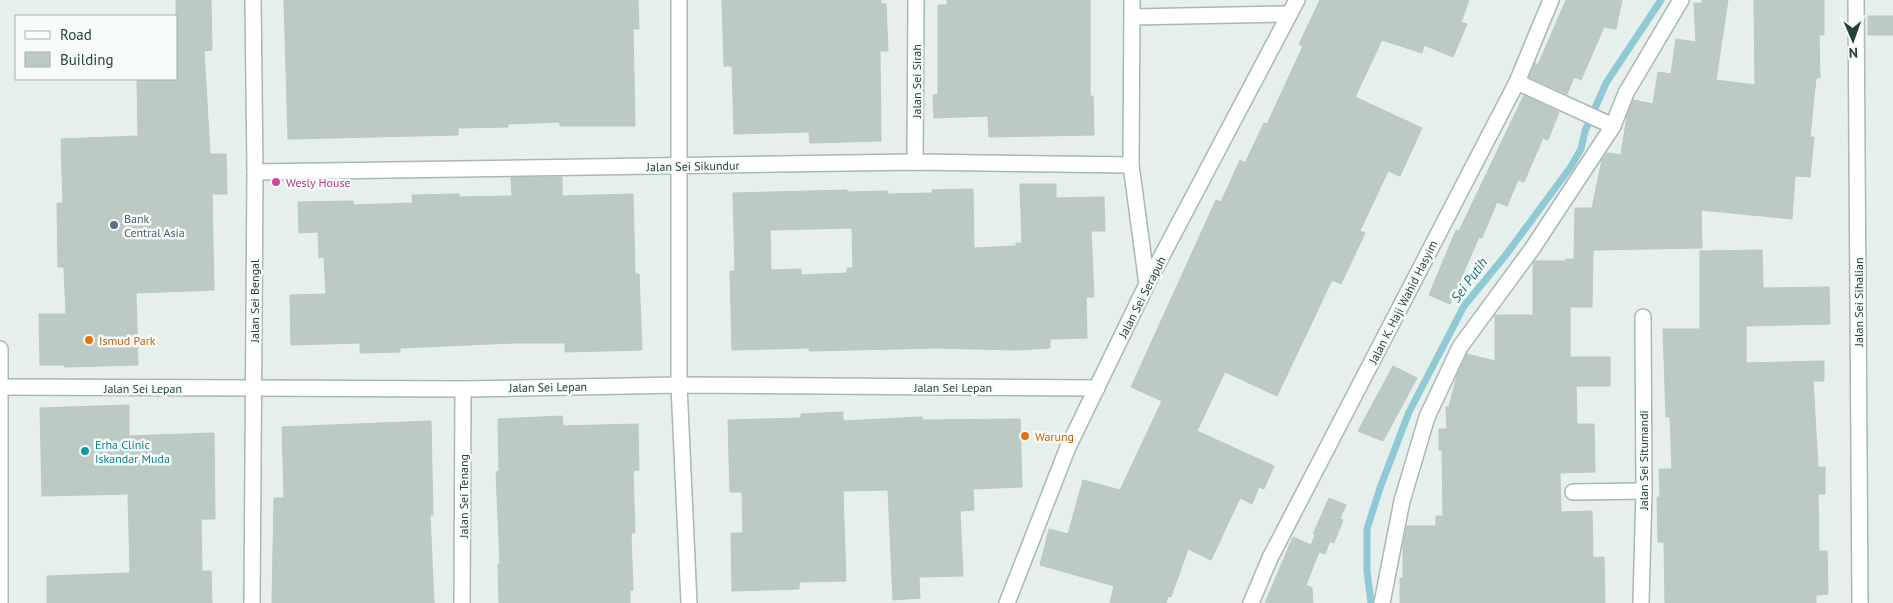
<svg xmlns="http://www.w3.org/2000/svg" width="1893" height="603" font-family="'PT Sans',sans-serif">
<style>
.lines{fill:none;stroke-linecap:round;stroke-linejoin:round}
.stream{stroke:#8ec9d4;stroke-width:7}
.building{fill:#bbcac4;stroke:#b8c9c2;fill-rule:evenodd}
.minor-casing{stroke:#a8b8b2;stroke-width:18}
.tertiary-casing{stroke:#a8b8b2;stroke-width:18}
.secondary-casing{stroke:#a4bbb3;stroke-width:18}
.minor{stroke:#fff;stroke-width:15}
.tertiary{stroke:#fff;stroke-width:15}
.secondary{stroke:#fff;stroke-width:15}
.hotel-dot{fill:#d1479c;stroke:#f7fbf9;stroke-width:2}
.service-dot{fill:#5c6f8a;stroke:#f7fbf9;stroke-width:2}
.food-dot{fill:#e8710a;stroke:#f7fbf9;stroke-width:2}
.culture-dot{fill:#0f9aa8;stroke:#f7fbf9;stroke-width:2}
.labels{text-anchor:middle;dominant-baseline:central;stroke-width:5;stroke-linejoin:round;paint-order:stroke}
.street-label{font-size:12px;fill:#24423a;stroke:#f7fbf9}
.hotel-label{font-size:12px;fill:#b23c85;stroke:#f7fbf9;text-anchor:start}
.service-label{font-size:12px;fill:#4e5e75;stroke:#f7fbf9;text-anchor:start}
.food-label{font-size:12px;fill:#c56008;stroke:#f7fbf9;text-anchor:start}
.culture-label{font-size:12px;fill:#0d838f;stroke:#f7fbf9;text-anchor:start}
.water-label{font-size:14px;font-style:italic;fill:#1c6f80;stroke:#f7fbf9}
</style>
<rect width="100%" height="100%" fill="#e6efeb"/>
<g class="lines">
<polyline class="stream" points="1371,603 1367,571 1367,529 1380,488 1409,412 1464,306 1505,256 1570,168 1581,149 1585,131 1606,83 1661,0"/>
</g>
<g class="building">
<polygon points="176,0 211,0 212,50 204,51 210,154 226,154 227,194 212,194 214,290 136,293 138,365 64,367 64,365 40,365 39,314 66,314 64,267 58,267 57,203 63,203 61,139 138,136 137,79 176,79"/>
<polygon points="284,0 638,0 639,29 633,29 635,126 560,126 560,122 508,124 508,127 458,128 458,135 288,139"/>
<polygon points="722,0 881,0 881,4 886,4 888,51 880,51 881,141 810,143 809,132 734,134 732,66 724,66"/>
<polygon points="947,0 1090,0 1090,96 1093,96 1094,135 989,137 988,116 934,118 933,95 938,94 938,5 947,5"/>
<polygon points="1320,0 1469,0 1461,22 1467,24 1453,57 1424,45 1422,53 1382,40 1355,97 1422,128 1400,176 1388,171 1360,231 1365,233 1341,284 1332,280 1277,396 1225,372 1197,431 1274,466 1264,489 1259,487 1252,504 1240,498 1211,560 1188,549 1171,597 1168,596 1166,603 1110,603 1114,586 1040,565 1049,529 1068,534 1083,480 1120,490 1162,401 1131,387 1216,200 1221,202 1240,160 1245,163 1264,123 1267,124 1303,46 1299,44"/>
<polygon points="1566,0 1622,0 1616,29 1604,27 1581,80 1574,77 1567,94 1529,77 1535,63 1538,65"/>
<polygon points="1702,0 1728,0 1716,80 1755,85 1754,0 1824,0 1824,35 1819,35 1820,78 1816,78 1810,137 1814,137 1810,177 1795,176 1792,219 1701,210 1702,248 1593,250 1592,307 1570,307 1570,357 1610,357 1610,386 1576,386 1577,424 1594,424 1595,472 1560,473 1561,512 1592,511 1593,558 1604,557 1605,603 1400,603 1400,578 1403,578 1403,545 1407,526 1436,526 1436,516 1443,516 1442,450 1439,450 1439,429 1447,429 1446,407 1449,407 1457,375 1467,354 1495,361 1495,315 1533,315 1533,263 1535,261 1566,261 1566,259 1574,259 1575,208 1592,208 1602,160 1607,153 1621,155 1627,116 1633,100 1653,104 1658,72 1671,74 1676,39 1696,42 1694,3 1702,3"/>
<rect x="1868" y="16" width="25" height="19"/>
<polygon points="1524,95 1559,112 1548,140 1543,138 1524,182 1518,180 1507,206 1497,202 1482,238 1479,237 1450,304 1429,295 1456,230 1459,231"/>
<polygon points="511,177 562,177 562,196 633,194 635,274 639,274 642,350 565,352 565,343 513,343 400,348 400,352 360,353 360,343 291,345 290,295 326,294 324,257 319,258 318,232 299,233 298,202 353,201 353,205 413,203 412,195 459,194 459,197 512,196"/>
<path d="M1020,184H1056V198L1104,197L1105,231H1091L1094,297H1086L1087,338L1050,339V348L1016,350L937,348L809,351V348L732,350L730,271H735L733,193L847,190V192L888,191V194L932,193V190L973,189L974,248L1016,246V243H1022ZM852,228L853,268H847V273L801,275V269L771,270L770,230Z"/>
<polygon points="1762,250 1763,288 1829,287 1830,324 1746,326 1746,363 1824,361 1824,381 1813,381 1818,467 1825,467 1825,494 1818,494 1819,551 1827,551 1828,594 1816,595 1816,603 1665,603 1664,542 1658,542 1657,497 1660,497 1659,469 1672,469 1670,417 1666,417 1663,329 1700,329 1700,251"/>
<polygon points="1393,366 1417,378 1383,441 1358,431"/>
<polygon points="129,405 129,436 214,433 215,519 201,519 202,571 211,571 212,603 47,603 47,576 130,573 128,494 42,496 40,408"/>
<polygon points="843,412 843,421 922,417 922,420 1020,419 1022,487 973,489 974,510 960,511 963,576 919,577 920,598 893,600 888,490 843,491 846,581 799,582 799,589 732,591 731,533 743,533 742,492 730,492 728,420 801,418 801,414"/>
<polygon points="562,416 563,426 638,424 639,470 633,471 635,533 631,533 633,590 630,590 630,603 499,603 498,564 500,564 496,472 499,471 498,419"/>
<polygon points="431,421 433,515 430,515 434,603 272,603 274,498 284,498 282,427"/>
<polygon points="1329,498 1346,505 1340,519 1343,520 1334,543 1330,541 1325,554 1319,552 1306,585 1312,588 1313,603 1265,603 1293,537 1311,545 1315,535 1313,534"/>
</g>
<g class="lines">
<g class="minor-casing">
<g id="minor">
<polyline points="679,0 679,385 689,603"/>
<polyline points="1132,0 1131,165 1147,284"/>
<polyline points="1856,0 1860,603"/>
<polyline points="1132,17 1289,14"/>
<polyline points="1517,82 1613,126"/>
<polyline points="915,162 916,0"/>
<polyline points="255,172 915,162 1131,165"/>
<polyline points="0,387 463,389 679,385 1097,388"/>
<polyline points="1573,492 1644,491"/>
<polyline points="252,603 255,172 253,0"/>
<polyline points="462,603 463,389"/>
<polyline points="1007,603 1068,447 1147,284 1297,0"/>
<polyline points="1382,603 1402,501 1427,417 1460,347 1532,249 1613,126 1626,93 1681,0"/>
<polyline points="1641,603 1644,491 1643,317"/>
</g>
</g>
<g class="tertiary-casing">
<polyline id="tertiary" points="1251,603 1270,558 1517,82 1551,0"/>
</g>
<g class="secondary-casing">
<polyline id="secondary" points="0,349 0,603"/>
</g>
<use href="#minor" class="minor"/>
<use href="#tertiary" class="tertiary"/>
<use href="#secondary" class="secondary"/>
</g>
<circle class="hotel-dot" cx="276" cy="182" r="5"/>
<circle class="service-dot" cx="114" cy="225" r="5"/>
<g class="food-dot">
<circle cx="89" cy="340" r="5"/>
<circle cx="1025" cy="436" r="5"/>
</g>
<circle class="culture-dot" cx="85" cy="451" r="5"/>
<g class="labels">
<g class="street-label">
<text transform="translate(916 81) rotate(-90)">Jalan Sei Sirah</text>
<text transform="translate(693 166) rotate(-1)">Jalan Sei Sikundur</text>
<text transform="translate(1142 297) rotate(-63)">Jalan Sei Serapuh</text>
<text transform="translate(254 301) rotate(-90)">Jalan Sei Bengal</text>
<text transform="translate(1403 302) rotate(-63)">Jalan K. Haji Wahid Hasyim</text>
<text transform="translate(1858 302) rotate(-90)">Jalan Sei Sihalian</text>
<text transform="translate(548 387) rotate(-1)">Jalan Sei Lepan</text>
<text x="953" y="387">Jalan Sei Lepan</text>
<text x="143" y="388">Jalan Sei Lepan</text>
<text transform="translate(1643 460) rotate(-90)">Jalan Sei Situmandi</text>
<text transform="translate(463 496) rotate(-90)">Jalan Sei Tenang</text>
</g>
<g class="hotel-label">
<text x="286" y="182">Wesly House</text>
</g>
<g class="service-label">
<text x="124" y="218">Bank<tspan x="124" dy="14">Central Asia</tspan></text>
</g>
<g class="food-label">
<text x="99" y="340">Ismud Park</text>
<text x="1035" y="436">Warung</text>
</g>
<g class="culture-label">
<text x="95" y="444">Erha Clinic<tspan x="95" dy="14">Iskandar Muda</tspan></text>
</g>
<g class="water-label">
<text transform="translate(1469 280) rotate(-54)">Sei Putih</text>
</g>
</g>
<rect x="15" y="15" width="162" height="65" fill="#f7fbf9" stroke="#a3b1ad"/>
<rect x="25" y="31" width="25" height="8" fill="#ffffff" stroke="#a3b1ad"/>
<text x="60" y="40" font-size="15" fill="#24423a">Road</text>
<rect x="25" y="52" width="25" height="15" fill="#bbcac4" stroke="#a3b1ad"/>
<text x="60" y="65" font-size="15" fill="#24423a">Building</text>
<g transform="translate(1853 40) rotate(178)" stroke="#f7fbf9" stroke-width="4" paint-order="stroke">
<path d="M0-4L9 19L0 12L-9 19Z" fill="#24423a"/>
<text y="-8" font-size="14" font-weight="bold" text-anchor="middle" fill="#24423a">N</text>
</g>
</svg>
